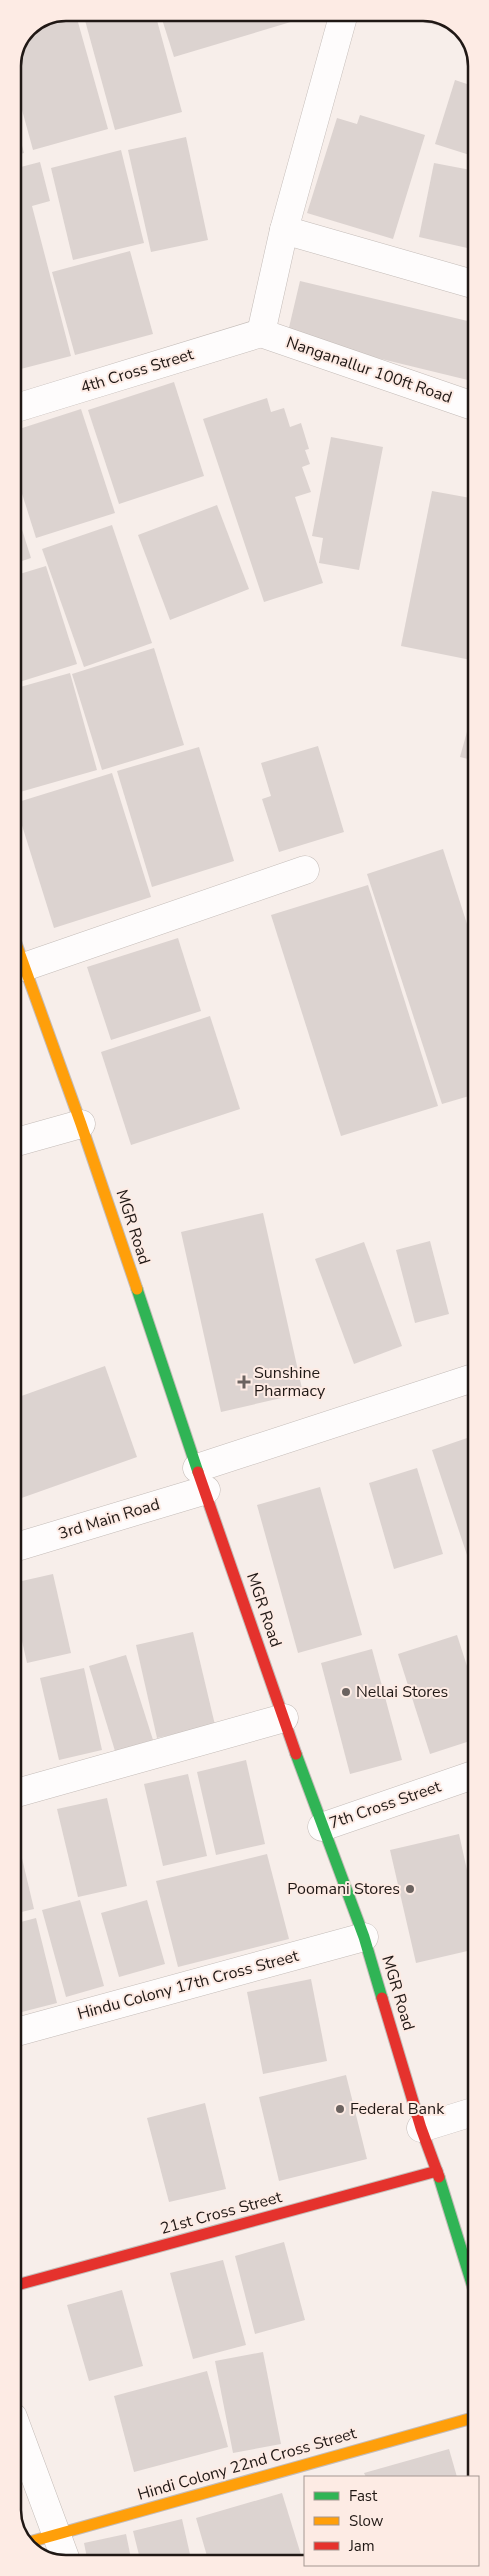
<svg xmlns="http://www.w3.org/2000/svg" width="489" height="2576" font-family="'Nunito Sans',sans-serif">
<style>
.building{fill:#dcd3d0}
.lines{fill:none;stroke-linecap:round;stroke-linejoin:round}
.street-casing{stroke:#c4bcb8;stroke-width:29}
.fast-casing{stroke:#c4bcb8;stroke-width:13}
.slow-casing{stroke:#c4bcb8;stroke-width:13}
.jam-casing{stroke:#c4bcb8;stroke-width:13}
.street{stroke:#fefcfc;stroke-width:28}
.fast{stroke:#30b455;stroke-width:11}
.slow{stroke:#ff9f0a;stroke-width:11}
.jam{stroke:#e5322d;stroke-width:11}
.poi-dot{fill:#6b6360;stroke:#fdebe4;stroke-width:2}
.labels{text-anchor:middle;dominant-baseline:central;stroke-width:4;stroke-linejoin:round;paint-order:stroke}
.street-label{font-size:16px;fill:#201815;stroke:#fdebe4}
.poi-label{font-size:16px;fill:#201815;stroke:#fdebe4;text-anchor:start}
.rim{fill:none;stroke:#201815;stroke-width:2.5}
</style>
<rect width="100%" height="100%" fill="#f7eeea"/>
<g class="building">
<polygon points="83,13 155,13 182,112 115,130"/>
<polygon points="160,13 313,13 314,15 174,57"/>
<polygon points="382,13 430,13 441,19 440,26"/>
<polygon points="76,15 108,129 33,150 13,77 13,66 28,28"/>
<polygon points="455,80 476,87 476,157 435,144"/>
<polygon points="13,112 24,153 13,156"/>
<polygon points="360,115 425,135 393,239 307,213 337,118 357,124"/>
<polygon points="186,137 208,240 151,252 128,150"/>
<polygon points="121,150 144,243 73,260 51,168"/>
<polygon points="40,162 50,201 32,206 71,356 13,371 13,169"/>
<polygon points="434,163 476,171 476,250 419,237"/>
<polygon points="130,251 153,334 75,355 52,272"/>
<polygon points="300,281 476,323 476,382 287,336"/>
<polygon points="174,382 204,476 119,504 88,410"/>
<polygon points="267,398 271,412 284,408 290,427 301,423 309,449 305,450 310,464 302,467 311,492 295,497 323,583 264,602 203,419"/>
<polygon points="81,409 115,513 36,538 13,465 13,431"/>
<polygon points="331,437 383,447 359,570 319,563 323,538 312,536"/>
<polygon points="432,491 476,499 476,661 401,646"/>
<polygon points="13,501 31,558 13,564"/>
<polygon points="217,505 249,589 170,620 138,535"/>
<polygon points="112,525 152,643 84,667 42,549"/>
<polygon points="46,566 77,664 13,684 13,576"/>
<polygon points="154,648 184,745 102,770 72,674"/>
<polygon points="70,673 97,770 13,794 13,689"/>
<polygon points="476,699 476,761 460,757"/>
<polygon points="318,746 344,832 279,852 262,799 271,796 261,763"/>
<polygon points="199,747 234,861 152,887 117,771"/>
<polygon points="112,773 151,897 54,928 15,803"/>
<polygon points="476,828 476,854 474,855 467,831"/>
<polygon points="443,849 476,952 476,1094 442,1104 367,874"/>
<polygon points="368,885 438,1106 341,1136 271,915"/>
<polygon points="178,938 201,1011 111,1040 87,967"/>
<polygon points="210,1016 240,1109 131,1145 101,1052"/>
<polygon points="263,1213 303,1393 221,1412 181,1232"/>
<polygon points="430,1241 449,1314 415,1323 396,1250"/>
<polygon points="364,1242 402,1346 354,1364 315,1259"/>
<polygon points="13,1308 22,1340 13,1343"/>
<polygon points="105,1366 137,1457 13,1501 13,1399"/>
<polygon points="476,1435 476,1565 471,1567 432,1450"/>
<polygon points="417,1468 443,1554 394,1569 369,1483"/>
<polygon points="320,1487 362,1635 298,1653 257,1505"/>
<polygon points="53,1574 71,1653 27,1663 13,1601 13,1583"/>
<polygon points="193,1632 215,1725 157,1738 136,1645"/>
<polygon points="457,1635 476,1694 476,1739 430,1754 398,1654"/>
<polygon points="372,1649 402,1760 350,1774 321,1663"/>
<polygon points="126,1655 153,1740 115,1751 89,1666"/>
<polygon points="84,1668 102,1750 59,1760 40,1678"/>
<polygon points="246,1760 265,1844 216,1855 197,1772"/>
<polygon points="188,1774 207,1856 163,1866 144,1784"/>
<polygon points="107,1798 127,1886 78,1897 57,1809"/>
<polygon points="459,1834 476,1911 476,1949 416,1963 390,1850"/>
<polygon points="17,1837 34,1909 13,1914 13,1838"/>
<polygon points="267,1854 289,1939 178,1967 156,1881"/>
<polygon points="80,1900 104,1986 66,1997 42,1910"/>
<polygon points="147,1900 165,1964 119,1977 101,1913"/>
<polygon points="36,1918 57,2003 14,2014 13,1924"/>
<polygon points="311,1979 327,2061 263,2074 247,1992"/>
<polygon points="346,2075 367,2159 279,2181 259,2097"/>
<polygon points="205,2103 226,2189 169,2202 147,2118"/>
<polygon points="284,2242 305,2320 255,2334 235,2256"/>
<polygon points="223,2260 246,2345 193,2359 170,2273"/>
<polygon points="122,2290 143,2366 89,2381 67,2305"/>
<polygon points="263,2352 281,2444 233,2453 215,2361"/>
<polygon points="207,2371 228,2447 134,2472 114,2396"/>
<polygon points="449,2449 457,2477 366,2477 364,2473"/>
<polygon points="13,2482 20,2505 13,2507"/>
<polygon points="282,2493 302,2558 284,2563 209,2563 196,2518"/>
<polygon points="182,2519 192,2563 141,2563 133,2531"/>
<polygon points="126,2534 132,2563 88,2563 84,2543"/>
</g>
<g class="lines">
<g class="street-casing">
<g id="street">
<polyline points="284,230 476,285"/>
<polyline points="261,333 284,230 344,13"/>
<polyline points="261,333 476,407"/>
<polyline points="13,409 261,333"/>
<polyline points="24,967 305,870"/>
<polyline points="13,1143 81,1124"/>
<polyline points="197,1468 476,1377"/>
<polyline points="13,1548 206,1490"/>
<polyline points="13,1794 284,1718"/>
<polyline points="322,1827 476,1774"/>
<polyline points="13,2033 364,1937"/>
<polyline points="421,2128 476,2111"/>
<polyline points="13,2417 67,2563"/>
</g>
</g>
<g class="fast-casing">
<g id="fast">
<polyline points="137,1289 198,1472"/>
<polyline points="296,1754 364,1937 382,1998"/>
<polyline points="439,2177 476,2297"/>
</g>
</g>
<g class="slow-casing">
<g id="slow">
<polyline points="13,935 81,1124 137,1289"/>
<polyline points="26,2543 476,2417"/>
</g>
</g>
<g class="jam-casing">
<g id="jam">
<polyline points="198,1472 296,1754"/>
<polyline points="382,1998 421,2128 439,2177"/>
<polyline points="13,2286 437,2171"/>
</g>
</g>
<use href="#street" class="street"/>
<use href="#fast" class="fast"/>
<use href="#slow" class="slow"/>
<use href="#jam" class="jam"/>
</g>
<g class="poi-dot">
<path d="M241.5 1374.5h5v5h5v5h-5v5h-5v-5h-5v-5h5z"/>
<circle cx="346" cy="1692" r="5"/>
<circle cx="410" cy="1889" r="5"/>
<circle cx="340" cy="2109" r="5"/>
</g>
<g class="labels">
<g class="street-label">
<text transform="translate(369 370) rotate(19)">Nanganallur 100ft Road</text>
<text transform="translate(137 371) rotate(-17)">4th Cross Street</text>
<text transform="translate(133 1227) rotate(72)">MGR Road</text>
<text transform="translate(109 1519) rotate(-17)">3rd Main Road</text>
<text transform="translate(264 1610) rotate(71)">MGR Road</text>
<text transform="translate(385 1805) rotate(-19)">7th Cross Street</text>
<text transform="translate(188 1985) rotate(-15)">Hindu Colony 17th Cross Street</text>
<text transform="translate(398 1993) rotate(73)">MGR Road</text>
<text transform="translate(221 2213) rotate(-15)">21st Cross Street</text>
<text transform="translate(247 2464) rotate(-16)">Hindi Colony 22nd Cross Street</text>
</g>
<g class="poi-label">
<text x="254" y="1373">Sunshine<tspan x="254" dy="18">Pharmacy</tspan></text>
<text x="356" y="1692">Nellai Stores</text>
<text x="400" y="1889" text-anchor="end">Poomani Stores</text>
<text x="350" y="2109">Federal Bank</text>
</g>
</g>
<path d="M0 0H489V2576H0ZM66 21H423A45 45 0 0 1 468 66V2510A45 45 0 0 1 423 2555H66A45 45 0 0 1 21 2510V66A45 45 0 0 1 66 21Z" fill="#fdebe4" fill-rule="evenodd"/>
<path class="rim" d="M66 21H423A45 45 0 0 1 468 66V2510A45 45 0 0 1 423 2555H66A45 45 0 0 1 21 2510V66A45 45 0 0 1 66 21Z"/>
<rect x="304" y="2476" width="175" height="90" fill="#fdebe4" stroke="#a59791"/>
<rect x="314" y="2492" width="25" height="8" fill="#30b455" stroke="#a59791"/>
<text x="349" y="2501" font-size="15" fill="#201815">Fast</text>
<rect x="314" y="2517" width="25" height="8" fill="#ff9f0a" stroke="#a59791"/>
<text x="349" y="2526" font-size="15" fill="#201815">Slow</text>
<rect x="314" y="2542" width="25" height="8" fill="#e5322d" stroke="#a59791"/>
<text x="349" y="2551" font-size="15" fill="#201815">Jam</text>
</svg>
